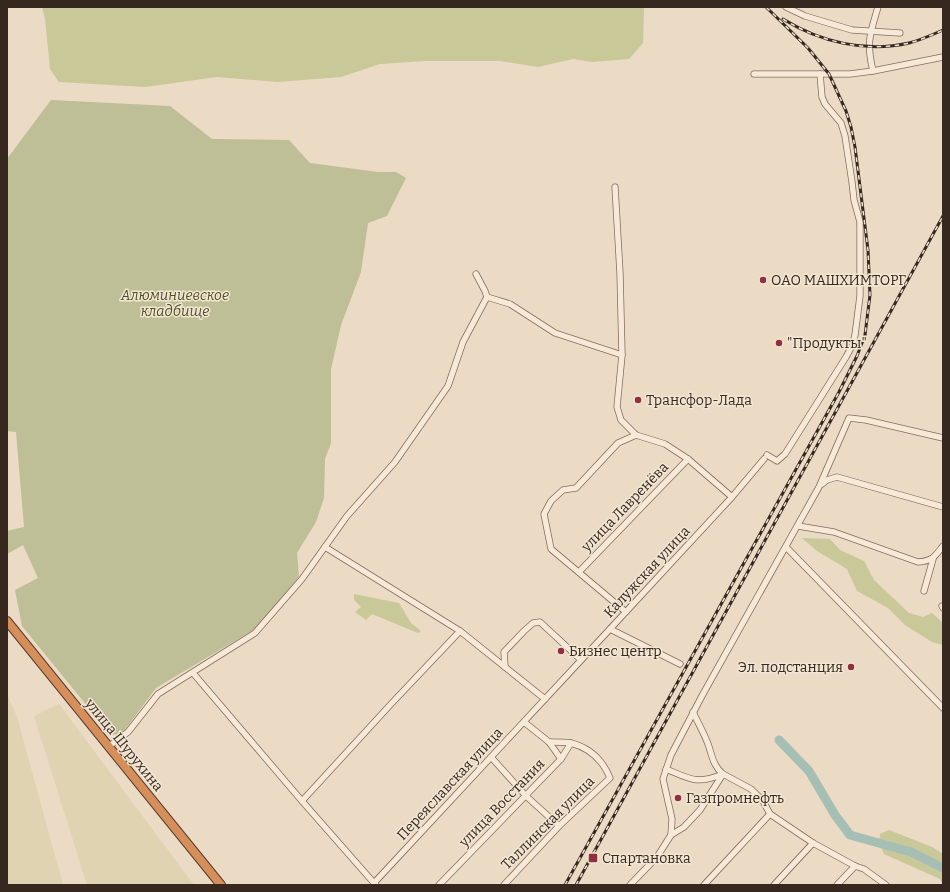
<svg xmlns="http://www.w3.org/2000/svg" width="950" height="892" font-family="Bitter,serif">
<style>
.farmland{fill:#e0d3b2}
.green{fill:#c9c899}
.cemetery{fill:#bebe97}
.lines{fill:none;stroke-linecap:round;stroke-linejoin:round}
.river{stroke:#a6bfb4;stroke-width:9}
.minor-casing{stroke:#856c5c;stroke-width:7}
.highway-casing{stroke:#533b30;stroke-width:10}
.minor{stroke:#f7e9d7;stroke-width:5.5}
.highway{stroke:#d68f5a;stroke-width:8}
.rail-casing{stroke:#36271f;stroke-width:3}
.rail{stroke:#f3e6d3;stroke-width:1.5;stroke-dasharray:4.5;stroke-linecap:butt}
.poi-dot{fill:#902f3d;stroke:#f3e6d3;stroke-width:1.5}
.labels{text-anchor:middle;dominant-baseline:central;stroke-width:3;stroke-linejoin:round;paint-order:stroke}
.poi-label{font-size:14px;fill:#36271f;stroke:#f3e6d3;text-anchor:start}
.park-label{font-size:14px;font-style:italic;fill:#4c5127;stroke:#f3e6d3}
.street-label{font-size:14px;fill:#36271f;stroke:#f3e6d3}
</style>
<rect width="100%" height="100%" fill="#ebdac4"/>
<g class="farmland">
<polygon points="7,694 17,717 63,885 7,885"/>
<polygon points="59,704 194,885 87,885 34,716"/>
</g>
<g class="green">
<polygon points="42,7 644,7 643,43 629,59 592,62 573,59 538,67 500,61 425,61 380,64 341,77 277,82 217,77 145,87 59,82 50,69 45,19"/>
<polygon points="802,538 830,539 840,550 864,561 874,580 909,613 923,617 932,613 943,623 943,645 932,642 905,625 888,608 857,591 847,569 817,551"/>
<polygon points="354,594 399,603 411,623 421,631 418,633 372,614 366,620 355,612 361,607 354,600"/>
<polygon points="889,830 932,847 943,854 943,884 940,879 884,854 879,843 880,834"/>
</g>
<polygon class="cemetery" points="51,100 170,106 212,139 289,140 310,163 378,172 396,172 406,178 387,216 368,223 361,272 341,325 331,369 331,443 325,459 324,498 316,522 297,553 299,577 258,627 156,688 121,735 110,734 22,626 15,590 38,578 23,545 7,554 7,531 24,527 16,432 7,431 7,159"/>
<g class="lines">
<polyline class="river" points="779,740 809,771 835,815 850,835 911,852 943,868"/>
<g class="minor-casing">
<g id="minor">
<polyline points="786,7 805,16 852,30 900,33"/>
<path d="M873,71C866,42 870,34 878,7"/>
<polyline points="754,74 850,74 873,71 943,57"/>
<polyline points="615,187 620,273 622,355 617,407 621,420 636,435 665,444 688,459 732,497"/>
<polyline points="476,274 485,291 487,297 510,304 555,333 622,355"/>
<polyline points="767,455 777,461 785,454 846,357 852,346 855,335 860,296 860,222 854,200 852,182 845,136 841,123 825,104 822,97 820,74"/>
<polyline points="822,484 827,480 837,477 943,507"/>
<path d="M798,526L834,532L918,562C933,561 935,556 943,546"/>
<polyline points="325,547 460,631 545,699"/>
<polyline points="786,547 943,708"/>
<polyline points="579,572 688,459"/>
<polyline points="924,591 933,559"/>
<polyline points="942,606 943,608"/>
<polyline points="626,612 551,549 544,514 551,501 563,490 576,488 618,443 636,435"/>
<polyline points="610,629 680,664"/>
<polyline points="505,667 504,652 524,631 533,623 540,622 581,660"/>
<polyline points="193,673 302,801 374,883"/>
<polyline points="108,747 128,732 158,694 255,633 302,579 347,516 395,462 448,386 463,342 487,297"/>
<polyline points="491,757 526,796 559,826"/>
<polyline points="561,759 571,743"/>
<path d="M666,769C690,779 697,785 723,774L751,789L763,801L770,814L813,843L855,866L864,869L886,885"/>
<polyline points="302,801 391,704 460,631"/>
<polyline points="671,835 672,819 663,779 671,755 703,694 819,487 849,418 866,420 943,438"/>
<polyline points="376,885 374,883 610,629 732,497 764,459"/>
<polyline points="439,885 561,759 549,742 524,722"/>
<path d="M504,885L559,826L610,778C603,761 590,748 571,743C565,742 556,742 549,742"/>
<path d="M630,885L657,857L671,835L684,827L700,810L723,774C713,766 712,755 708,744C704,733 698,723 693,712"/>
<polyline points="704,885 770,814"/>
<polyline points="774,885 813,843"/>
<polyline points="837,885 855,866"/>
</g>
</g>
<g class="highway-casing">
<polyline id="highway" points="7,621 221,885"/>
</g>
<use href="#minor" class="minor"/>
<use href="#highway" class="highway"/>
<g class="rail-casing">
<g id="rail">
<path d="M783,19C820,42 866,53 909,43C921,40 932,35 943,30"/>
<polyline points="565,885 839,392 857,356 865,335 870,295 868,250 855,147 851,127 846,111 829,74 808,48 766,7"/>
<polyline points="576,885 943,216"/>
</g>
</g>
<use href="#rail" class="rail"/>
</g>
<g class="poi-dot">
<circle cx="763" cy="280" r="4"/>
<circle cx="779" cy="343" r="4"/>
<circle cx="638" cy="400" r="4"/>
<circle cx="561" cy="651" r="4"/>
<circle cx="851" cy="667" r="4"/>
<circle cx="678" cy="798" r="4"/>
<rect x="588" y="853" width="10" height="10" rx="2"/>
</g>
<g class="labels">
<g class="poi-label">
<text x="771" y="280">ОАО МАШХИМТОРГ</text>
<text x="787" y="343">"Продукты"</text>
<text x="646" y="400">Трансфор-Лада</text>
<text x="569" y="651">Бизнес центр</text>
<text x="843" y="667" text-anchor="end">Эл. подстанция</text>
<text x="686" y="798">Газпромнефть</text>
<text x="602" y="858">Спартановка</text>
</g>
<g class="park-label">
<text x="175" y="295">Алюминиевское<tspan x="175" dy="16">кладбище</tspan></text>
</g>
<g class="street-label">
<text transform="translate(625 507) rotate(-46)">улица Лавренёва</text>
<text transform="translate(647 572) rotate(-47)">Калужская улица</text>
<text transform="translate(124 745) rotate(51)">улица Шурухина</text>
<text transform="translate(450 784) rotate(-47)">Переяславская улица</text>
<text transform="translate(502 803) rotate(-46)">улица Восстания</text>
<text transform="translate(548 823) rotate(-45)">Таллинская улица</text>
</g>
</g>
<rect width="950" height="892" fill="none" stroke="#36271f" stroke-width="16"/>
</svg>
